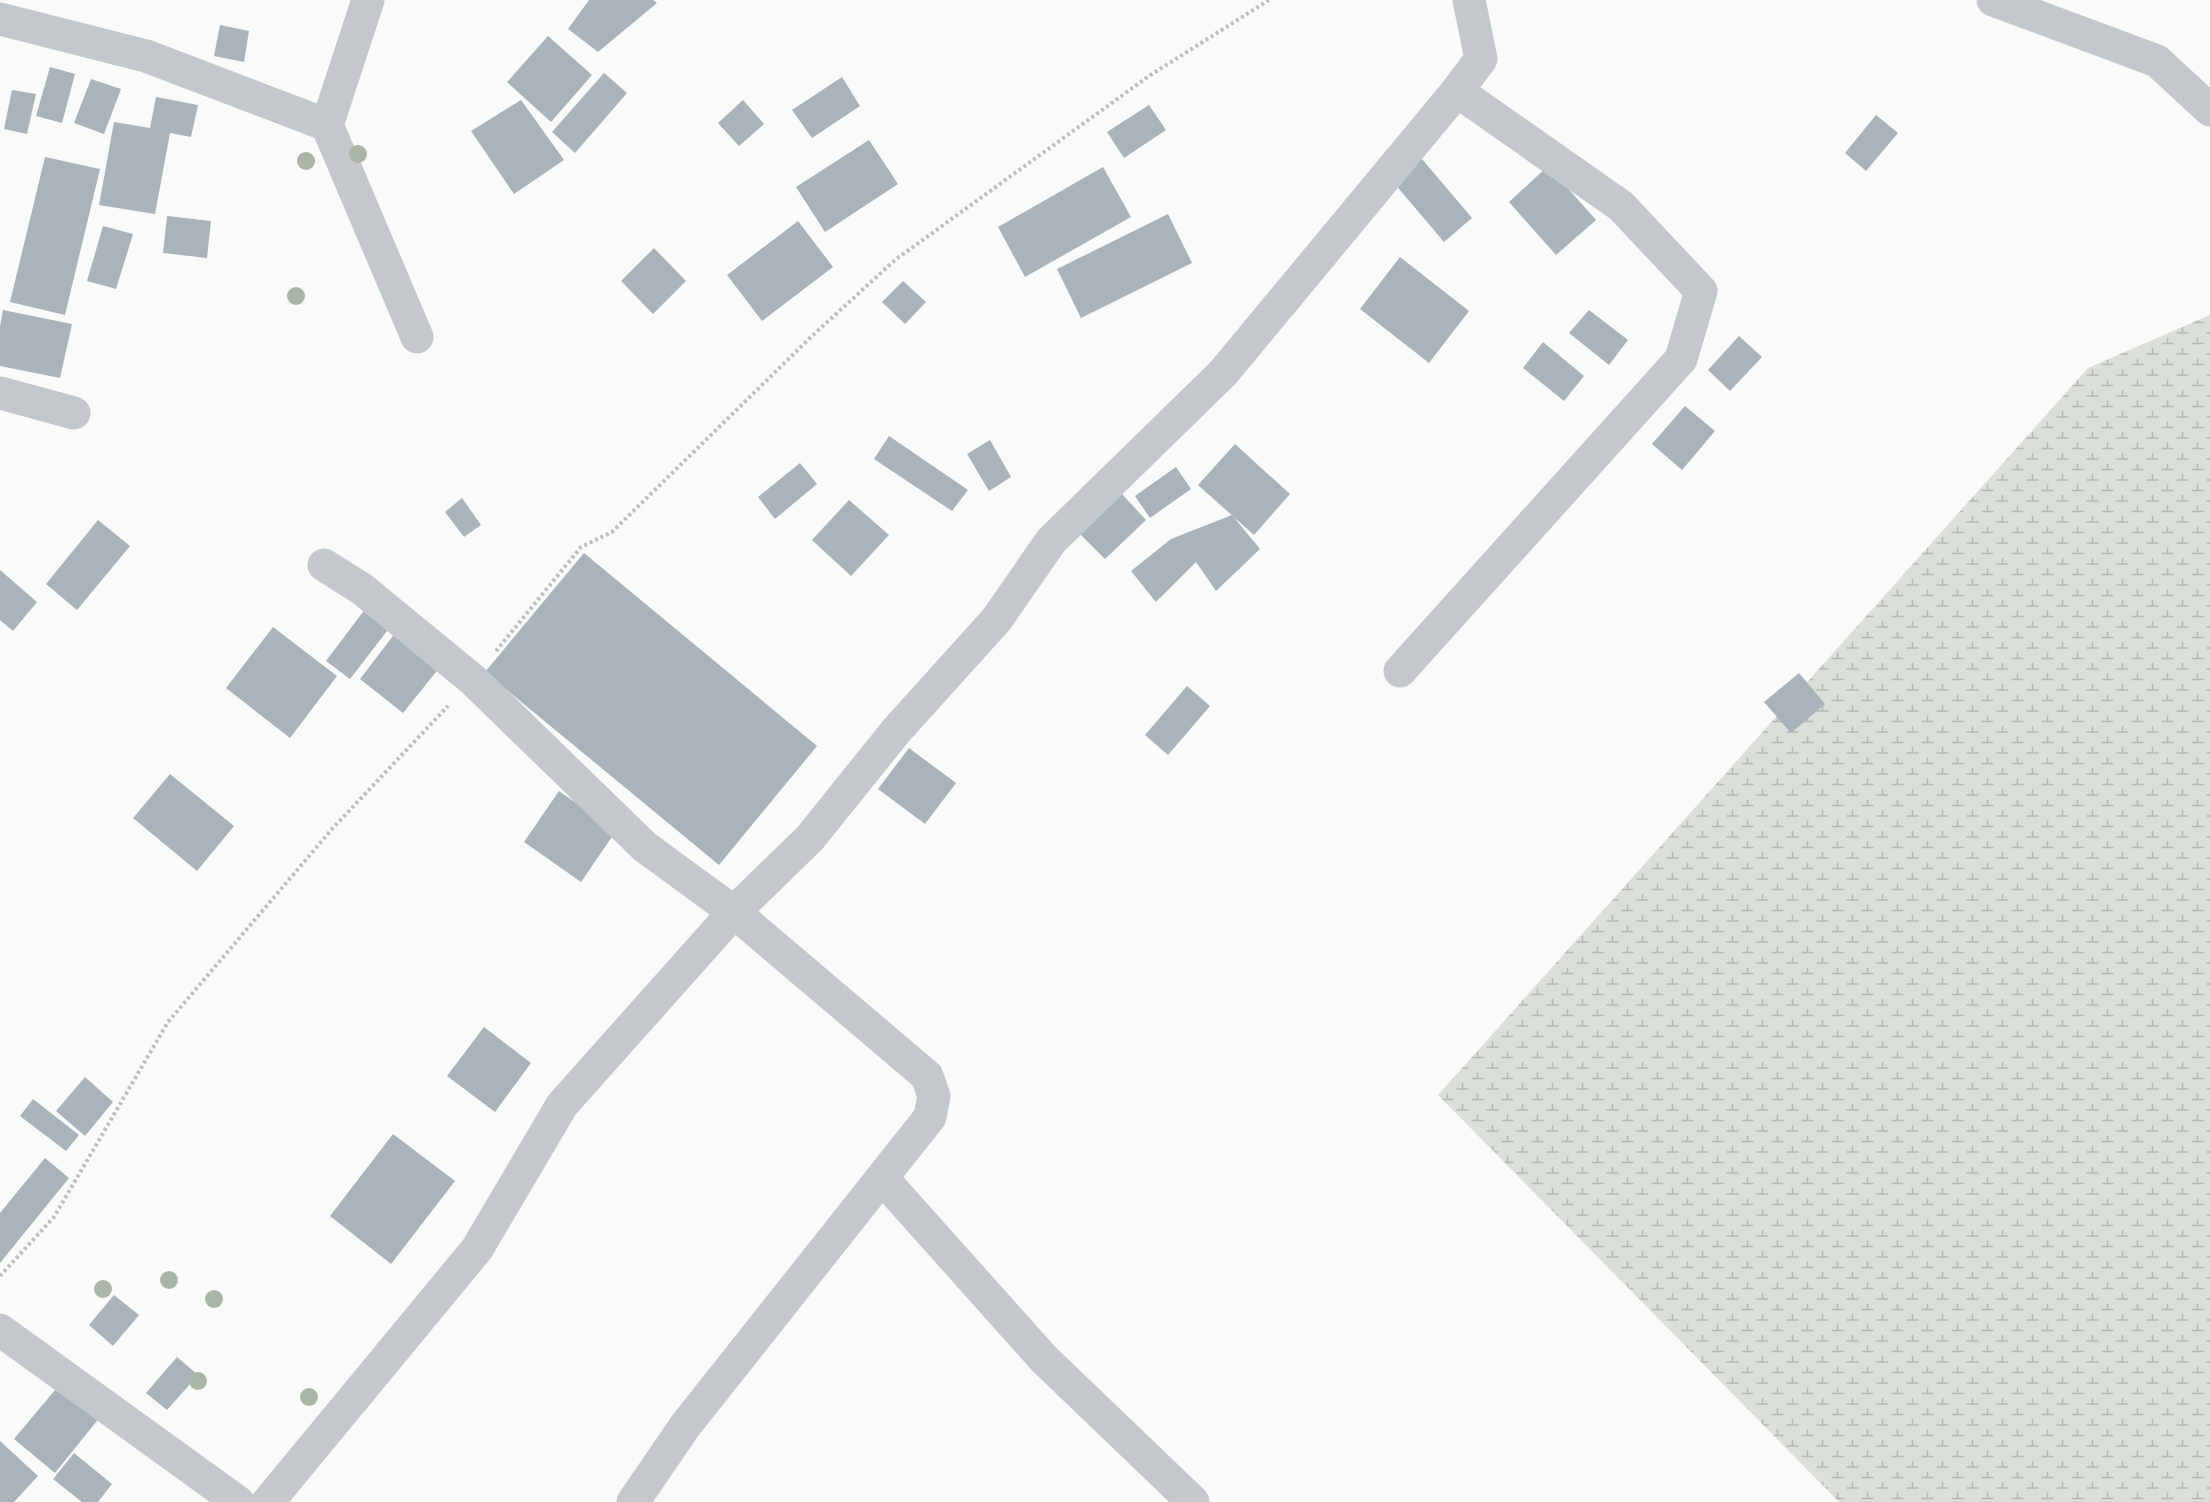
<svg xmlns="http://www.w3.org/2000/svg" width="2210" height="1502" font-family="'PT Sans Narrow',sans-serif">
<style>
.wetland{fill:url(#wetland-marsh)}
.building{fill:#aab3b9}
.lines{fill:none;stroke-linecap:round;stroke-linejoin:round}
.path{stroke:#bbbfc2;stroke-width:4;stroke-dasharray:3 3;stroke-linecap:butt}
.minor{stroke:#c3c8cc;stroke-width:33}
.tree{fill:#aab4a7}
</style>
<defs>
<pattern id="wetland-marsh" width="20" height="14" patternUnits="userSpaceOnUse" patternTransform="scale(1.5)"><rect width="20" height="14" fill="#dadfd7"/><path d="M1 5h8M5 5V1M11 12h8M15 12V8" fill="none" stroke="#b4b9b4"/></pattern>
</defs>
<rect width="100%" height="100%" fill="#fafaf8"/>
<polygon class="wetland" points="2210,315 2210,1502 1839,1502 1438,1095 2088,368"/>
<g class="building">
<polygon points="589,0 653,0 657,3 598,52 568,29"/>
<polygon points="220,25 249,31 244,62 214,56"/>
<polygon points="548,36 592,75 551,122 507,82"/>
<polygon points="50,67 75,74 62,123 36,116"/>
<polygon points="604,73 627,93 575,153 552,132"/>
<polygon points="842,77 860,106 812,138 792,110"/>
<polygon points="91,79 121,89 104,134 74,123"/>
<polygon points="12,90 36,94 27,134 4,129"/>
<polygon points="156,97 198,105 191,137 170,133 155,214 99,205 114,122 150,128"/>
<polygon points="521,100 564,160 514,194 471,131"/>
<polygon points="743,100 764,124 739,146 718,123"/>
<polygon points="1149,105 1166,130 1124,158 1107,132"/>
<polygon points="1876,115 1898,133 1866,171 1845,153"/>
<polygon points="869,140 898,184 825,232 796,187"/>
<polygon points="45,157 100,169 65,315 10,302"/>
<polygon points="1422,159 1472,218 1444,242 1394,183"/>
<polygon points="1548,166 1596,220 1556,255 1509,202"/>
<polygon points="1103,167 1131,217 1025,277 998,227"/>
<polygon points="1168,214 1192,263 1081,318 1057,269"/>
<polygon points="167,216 211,221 207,258 163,253"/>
<polygon points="798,221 833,267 762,321 727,275"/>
<polygon points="103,226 133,234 116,289 87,281"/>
<polygon points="654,248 686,281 653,314 621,281"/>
<polygon points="1400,257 1469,311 1429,363 1360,309"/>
<polygon points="903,281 926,302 905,324 882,302"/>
<polygon points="3,310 72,324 60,378 0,366 0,326"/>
<polygon points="1589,310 1628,340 1609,365 1569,333"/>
<polygon points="1739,336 1762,357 1730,391 1708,370"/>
<polygon points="1543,342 1584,376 1564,401 1523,368"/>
<polygon points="1685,406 1715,431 1682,470 1652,444"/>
<polygon points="889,436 968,490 952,511 874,459"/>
<polygon points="990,440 1011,477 989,491 967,454"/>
<polygon points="1235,444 1290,494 1254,535 1198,485"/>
<polygon points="800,463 817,484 775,519 758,497"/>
<polygon points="1176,467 1191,489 1150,518 1135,496"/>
<polygon points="1121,493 1146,520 1105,559 1079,533"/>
<polygon points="462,498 481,525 464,537 445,512"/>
<polygon points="849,500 889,535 851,576 812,540"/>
<polygon points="1232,515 1260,549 1216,591 1196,562 1156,602 1131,571 1171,539"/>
<polygon points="98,520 130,546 77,610 46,584"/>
<polygon points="584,553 817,746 719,865 485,672"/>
<polygon points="0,570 37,602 13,631 0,620"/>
<polygon points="369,604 394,622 350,679 326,661"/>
<polygon points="273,627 337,676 290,738 226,688"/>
<polygon points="396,632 440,667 403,713 360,679"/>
<polygon points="1799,673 1825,704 1791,733 1764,702"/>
<polygon points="1187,686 1210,706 1168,755 1145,735"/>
<polygon points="909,748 956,783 925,824 878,789"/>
<polygon points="170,774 234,826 197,871 133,818"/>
<polygon points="559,791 616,831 581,882 524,842"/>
<polygon points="484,1027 531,1063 495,1112 447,1076"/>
<polygon points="85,1077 113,1102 85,1136 56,1111"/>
<polygon points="33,1099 79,1135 66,1151 20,1116"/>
<polygon points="393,1134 455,1181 391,1264 330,1216"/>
<polygon points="45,1158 69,1178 0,1263 0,1213"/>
<polygon points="114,1295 139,1315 113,1346 89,1325"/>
<polygon points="177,1357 198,1375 167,1410 146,1393"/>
<polygon points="60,1384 100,1417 55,1473 14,1439"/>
<polygon points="0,1441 38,1476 14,1502 0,1502"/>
<polygon points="74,1453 112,1484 98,1502 82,1502 53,1479"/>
</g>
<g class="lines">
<g class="path">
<polyline points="496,651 581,547 612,532 812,336 895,260 1149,76 1269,0"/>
<polyline points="0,1276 54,1217 168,1022 332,829 448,706"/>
</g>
<g class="minor">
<polyline points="1993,0 2157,61 2210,110"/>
<polyline points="0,19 146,56 327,125 417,337"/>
<polyline points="327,125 368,0"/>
<polyline points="0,393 74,413"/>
<polyline points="324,565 362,589 473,680 645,847 734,912 927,1076 934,1096 930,1117 685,1426 633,1502"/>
<polyline points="1400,671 1681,359 1701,291 1621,206 1457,91"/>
<polyline points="883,1179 1044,1359 1193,1502"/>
<polyline points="0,1330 238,1502"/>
<polyline points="268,1502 477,1249 562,1105 734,912 810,838 896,731 997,619 1051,541 1223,373 1457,91 1481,59 1469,0"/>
</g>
</g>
<g class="tree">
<circle cx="358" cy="154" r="9"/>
<circle cx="306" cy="161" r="9"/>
<circle cx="296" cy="296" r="9"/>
<circle cx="169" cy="1280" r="9"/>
<circle cx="103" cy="1289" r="9"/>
<circle cx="214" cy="1299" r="9"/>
<circle cx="198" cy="1381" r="9"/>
<circle cx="309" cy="1397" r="9"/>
</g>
</svg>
